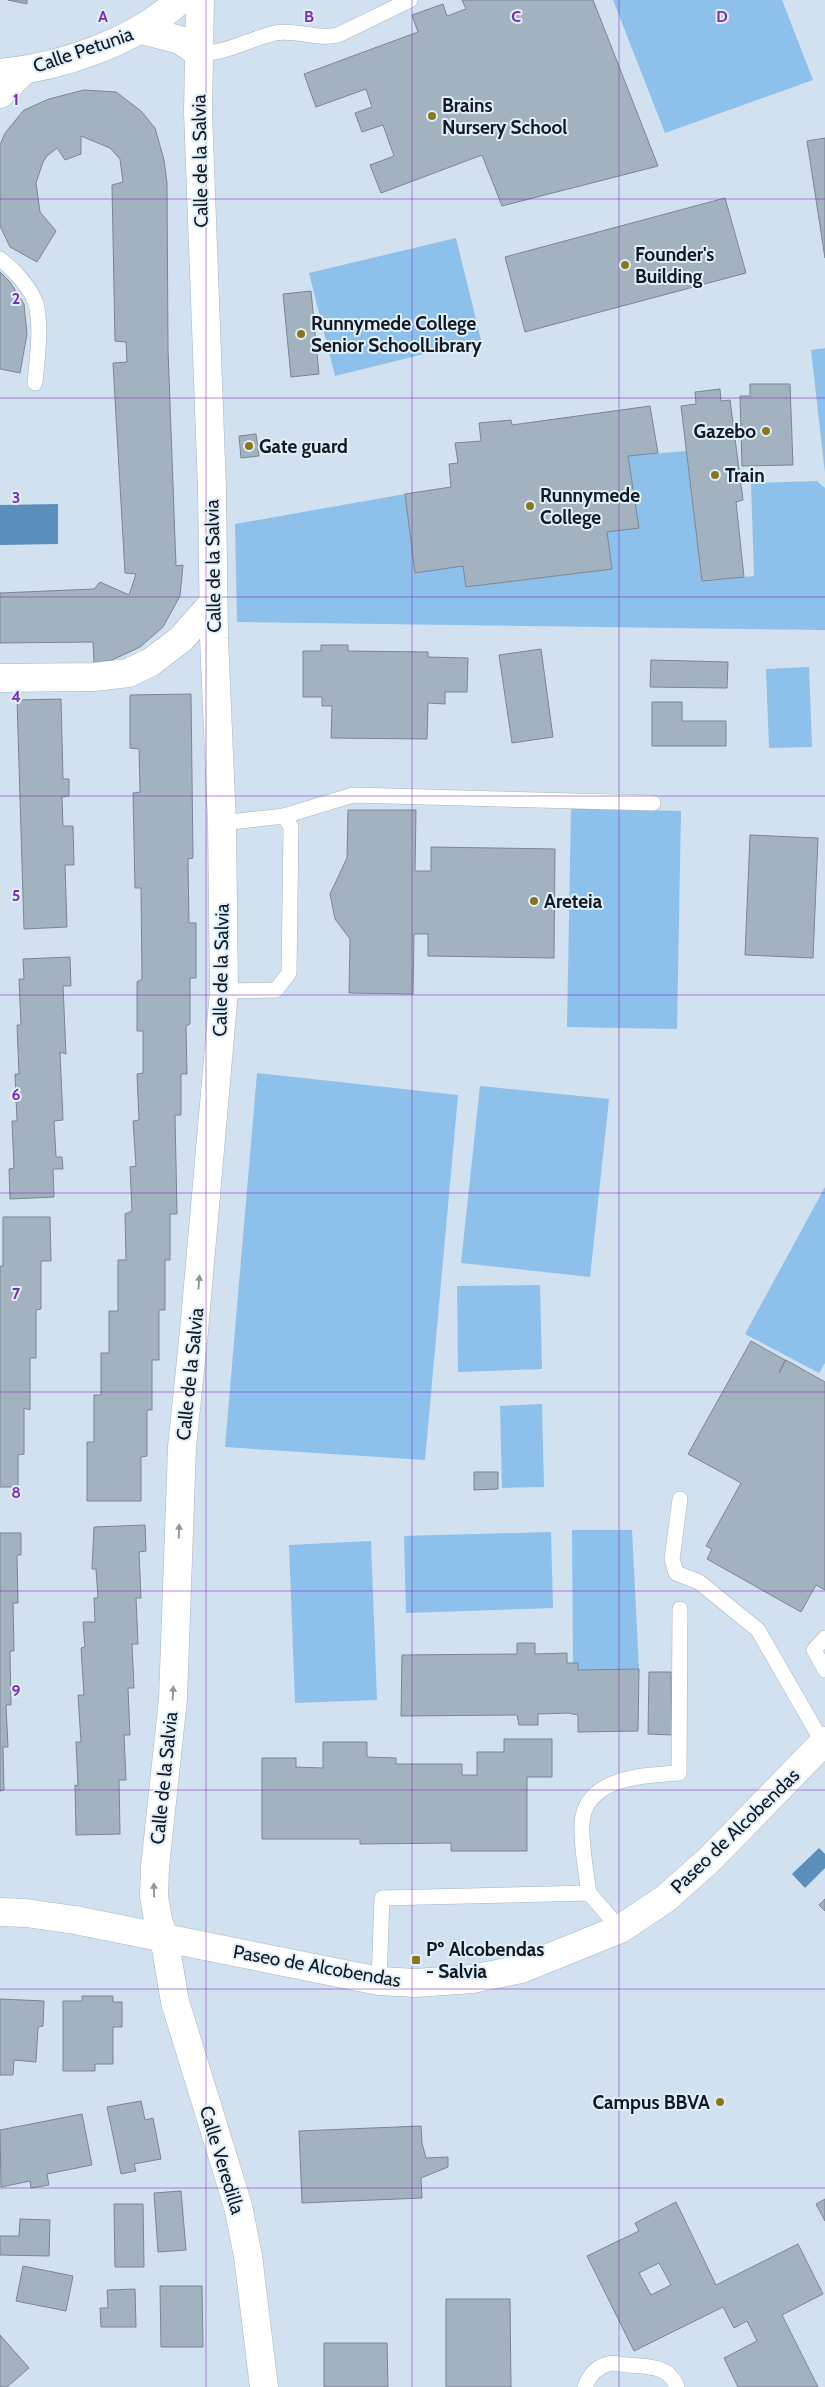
<svg xmlns="http://www.w3.org/2000/svg" width="825" height="2387" font-family="Cabin,sans-serif">
<style>
.green{fill:#8ec0ec}
.water{fill:#5a8ebb}
.building{fill:#a3b2bf;stroke:#798794;fill-rule:evenodd}
.lines{fill:none;stroke-linecap:round;stroke-linejoin:round}
.service-casing{stroke:#a6b5c2;stroke-width:16}
.minor-casing{stroke:#a6b5c2;stroke-width:29}
.service{stroke:#fff;stroke-width:15}
.minor{stroke:#fff;stroke-width:28}
.oneway{fill:#95989a}
.grid{fill:none;stroke:#7b2cbf;stroke-width:1;stroke-opacity:0.55}
.poi-dot{fill:#8b771b;stroke:#dfeffd;stroke-width:2}
.labels{text-anchor:middle;dominant-baseline:central;stroke-width:4;stroke-linejoin:round;paint-order:stroke}
.street-label{font-size:19px;fill:#13191e;stroke:#dfeffd}
.poi-label{font-size:19px;font-weight:bold;fill:#13191e;stroke:#dfeffd;text-anchor:start}
.grid-label{font-size:16px;text-anchor:middle;font-weight:bold;fill:#7b2cbf;stroke:#dfeffd;stroke-width:4;stroke-linejoin:round;paint-order:stroke}
</style>
<rect width="100%" height="100%" fill="#d2e1ef"/>
<g class="green">
<polygon points="613,0 782,0 813,80 665,133"/>
<polygon points="456,238 481,340 335,376 309,273"/>
<polygon points="825,348 825,473 811,350"/>
<polygon points="686,451 702,581 754,576 751,483 817,481 825,488 825,630 237,622 235,524 405,494 415,573 463,566 467,587 612,569 607,532 639,528 628,456"/>
<polygon points="809,667 812,747 769,748 766,669"/>
<polygon points="571,808 681,811 677,1029 567,1027"/>
<polygon points="257,1073 458,1095 425,1460 225,1447"/>
<polygon points="480,1086 609,1099 590,1277 461,1263"/>
<polygon points="825,1187 825,1363 819,1373 745,1334"/>
<polygon points="540,1285 542,1369 458,1372 457,1286"/>
<polygon points="542,1404 544,1487 502,1488 500,1406"/>
<polygon points="572,1530 632,1530 639,1669 578,1670 573,1663"/>
<polygon points="551,1532 553,1608 406,1613 404,1536"/>
<polygon points="371,1541 377,1700 295,1703 289,1545"/>
</g>
<g class="water">
<polygon points="58,504 58,544 0,545 0,505"/>
<polygon points="819,1848 825,1854 825,1868 805,1888 792,1874"/>
</g>
<g class="building">
<polygon points="8,0 27,0 27,4"/>
<polygon points="462,0 593,0 658,166 502,206 482,155 381,193 370,165 394,156 383,125 362,132 355,113 372,107 366,89 316,107 304,74 418,32 412,15 443,4 447,16 466,9"/>
<polygon points="84,90 116,92 141,111 155,128 164,160 167,183 168,349 176,566 183,565 180,596 163,627 140,647 112,660 94,663 93,642 0,643 0,593 94,589 100,582 129,595 136,574 125,573 113,363 127,362 126,342 115,341 112,185 123,182 120,159 110,148 81,136 81,154 65,160 57,148 47,156 43,162 36,183 40,212 56,231 37,262 10,247 0,226 0,145 5,133 24,110 49,99"/>
<polygon points="825,138 825,258 807,141"/>
<polygon points="725,198 746,273 525,332 505,257"/>
<polygon points="0,272 10,282 24,304 27,334 20,373 0,369"/>
<polygon points="311,291 319,374 291,377 283,294"/>
<polygon points="750,384 790,384 793,465 742,466 740,396 750,396"/>
<polygon points="720,389 721,401 730,400 743,500 736,502 744,577 702,581 681,406 696,404 695,392"/>
<polygon points="650,406 658,453 628,456 639,528 607,532 612,569 466,587 463,566 415,573 405,494 451,487 449,464 458,463 455,443 481,441 479,423 511,420 512,425"/>
<polygon points="256,434 259,456 241,458 239,436"/>
<polygon points="321,645 348,645 348,651 428,652 428,657 468,658 467,692 445,692 445,704 428,703 427,739 331,738 332,706 322,706 322,697 303,697 303,651 321,651"/>
<polygon points="541,649 553,737 512,743 499,655"/>
<polygon points="651,660 728,662 727,688 650,687"/>
<polygon points="191,694 193,858 188,859 189,923 196,923 196,978 190,978 190,1024 186,1026 187,1074 181,1074 181,1115 175,1115 177,1214 170,1214 170,1260 165,1260 165,1310 159,1310 159,1360 152,1360 152,1410 147,1410 147,1456 141,1457 141,1501 87,1501 87,1442 94,1442 94,1395 101,1395 101,1353 109,1353 109,1311 118,1311 118,1260 126,1260 125,1214 132,1211 130,1167 136,1166 133,1121 139,1120 137,1074 143,1073 143,1031 137,1031 137,982 142,979 141,888 135,888 133,793 140,792 139,749 130,748 130,695"/>
<polygon points="61,699 63,779 69,779 69,796 62,797 63,826 73,826 74,865 65,865 67,927 24,929 17,700"/>
<polygon points="652,702 682,702 682,721 726,721 726,746 652,746"/>
<polygon points="348,810 416,810 415,871 431,871 431,847 555,849 554,958 428,956 428,934 414,934 413,994 349,993 350,939 335,919 330,894 347,858"/>
<polygon points="750,835 818,838 813,958 745,955"/>
<polygon points="70,957 71,986 63,986 66,1054 60,1052 63,1120 54,1121 56,1157 62,1157 63,1169 53,1169 54,1197 10,1199 9,1169 14,1168 12,1121 17,1121 15,1074 19,1074 17,1025 21,1025 19,979 24,979 23,959"/>
<polygon points="3,1217 50,1217 51,1261 41,1261 41,1309 36,1310 36,1358 30,1358 30,1410 24,1408 24,1454 18,1455 18,1487 0,1487 0,1266 3,1266"/>
<polygon points="751,1341 785,1360 779,1373 786,1360 825,1382 825,1590 816,1585 801,1612 707,1559 712,1549 706,1546 741,1483 688,1454"/>
<polygon points="474,1472 498,1472 498,1489 474,1490"/>
<polygon points="145,1525 146,1551 139,1552 141,1598 136,1598 138,1644 132,1644 134,1688 128,1688 130,1735 124,1735 126,1780 119,1780 120,1834 76,1835 75,1785 78,1786 76,1742 81,1742 78,1695 84,1695 81,1648 85,1647 83,1622 95,1622 94,1598 98,1598 96,1569 92,1569 94,1527"/>
<polygon points="0,1533 21,1533 21,1555 17,1555 18,1603 13,1603 14,1651 10,1651 11,1705 6,1705 8,1747 3,1747 4,1790 0,1791"/>
<polygon points="517,1643 535,1643 535,1654 567,1653 567,1663 578,1663 578,1670 639,1669 638,1731 578,1732 578,1715 568,1713 538,1714 538,1725 519,1725 517,1715 401,1716 402,1655 517,1654"/>
<polygon points="649,1672 671,1672 672,1735 648,1734"/>
<polygon points="504,1739 552,1739 552,1777 527,1777 527,1851 451,1851 451,1843 360,1844 360,1839 262,1839 262,1758 296,1758 296,1767 323,1768 323,1742 367,1742 367,1757 396,1758 396,1764 462,1764 462,1775 477,1775 477,1752 504,1752"/>
<polygon points="825,1899 825,1911 819,1905"/>
<polygon points="82,1996 113,1996 113,2002 122,2002 122,2027 113,2027 113,2064 95,2064 95,2071 63,2071 63,2001 82,2001"/>
<polygon points="0,1999 44,2001 43,2026 38,2027 36,2062 14,2060 13,2075 0,2075"/>
<polygon points="141,2101 145,2120 153,2118 161,2159 134,2164 136,2171 121,2174 107,2107"/>
<polygon points="82,2114 92,2165 47,2174 49,2185 31,2188 30,2181 1,2187 0,2130"/>
<polygon points="421,2126 422,2143 426,2158 448,2157 448,2167 421,2178 422,2198 302,2203 299,2131"/>
<polygon points="181,2191 186,2250 158,2252 154,2193"/>
<polygon points="825,2199 825,2221 816,2204"/>
<path d="M676,2202L716,2285L798,2244L823,2294L782,2315L818,2387H738L724,2358L757,2341L747,2321L734,2328L723,2307L634,2351L587,2256L639,2231L635,2223ZM659,2263L671,2285L651,2295L639,2273Z"/>
<polygon points="114,2204 143,2204 144,2267 115,2267"/>
<polygon points="20,2219 50,2220 49,2256 0,2255 0,2236 19,2236"/>
<polygon points="23,2266 73,2276 66,2311 16,2301"/>
<polygon points="160,2286 202,2286 203,2347 161,2347"/>
<polygon points="135,2289 136,2327 101,2327 100,2308 108,2308 107,2290"/>
<polygon points="446,2299 510,2299 511,2387 446,2387"/>
<polygon points="0,2335 29,2368 7,2387 0,2387"/>
<polygon points="324,2343 387,2343 388,2387 324,2387"/>
</g>
<g class="lines">
<g class="service-casing">
<g id="service">
<path d="M199,53C226,54 249,39 275,33C296,29 316,40 338,35L410,0"/>
<path d="M0,259C12,268 32,289 36,304C42,327 37,359 35,383"/>
<polyline points="284,816 353,795 653,803"/>
<polyline points="222,823 284,816 291,827 289,973 276,990 224,991"/>
<polyline points="680,1499 672,1559 676,1573 699,1582 758,1630 823,1743"/>
<polyline points="825,1638 814,1650 825,1670"/>
<path d="M589,1893C586,1871 581,1846 582,1824C584,1777 645,1775 679,1773L680,1609"/>
<polyline points="379,1981 382,1898 589,1893 620,1929"/>
<path d="M585,2387C589,2376 596,2367 608,2364C614,2362 622,2365 628,2365C647,2366 670,2366 677,2387"/>
</g>
</g>
<g class="minor-casing">
<g id="minor">
<polyline points="200,0 198,112 212,489 214,638 222,823 224,991 194,1331 182,1447 173,1699 155,1867 154,1896 158,1920 164,1937 175,2002 238,2206 248,2256 264,2387"/>
<polyline points="142,30 180,40 199,53"/>
<path d="M0,73C61,67 135,42 180,0"/>
<polyline points="0,94 24,70"/>
<polyline points="0,678 94,677 128,673 151,662 181,639 213,603"/>
<polyline points="0,1912 26,1913 75,1920 379,1981 416,1983 472,1979 521,1969 620,1929 665,1899 709,1860 825,1741"/>
</g>
</g>
<use href="#service" class="service"/>
<use href="#minor" class="minor"/>
</g>
<defs><path id="oneway-solid" d="M-6-.8H1V-3.2L6.5 0L1 3.2V.8H-6Z" transform="scale(1.25)"/></defs>
<g class="oneway">
<use href="#oneway-solid" transform="translate(199 1282) rotate(-85)"/>
<use href="#oneway-solid" transform="translate(179 1531) rotate(-88)"/>
<use href="#oneway-solid" transform="translate(173 1693) rotate(-87)"/>
<use href="#oneway-solid" transform="translate(154 1890) rotate(-91)"/>
</g>
<path class="grid" d="M206,0V2387M412,0V2387M619,0V2387M0,199H825M0,398H825M0,597H825M0,796H825M0,995H825M0,1193H825M0,1392H825M0,1591H825M0,1790H825M0,1989H825M0,2188H825"/>
<g class="poi-dot">
<circle cx="432" cy="116" r="5"/>
<circle cx="625" cy="265" r="5"/>
<circle cx="301" cy="334" r="5"/>
<circle cx="766" cy="431" r="5"/>
<circle cx="249" cy="446" r="5"/>
<circle cx="715" cy="475" r="5"/>
<circle cx="530" cy="506" r="5"/>
<circle cx="534" cy="901" r="5"/>
<rect x="411" y="1955" width="10" height="10" rx="2.5"/>
<circle cx="720" cy="2102" r="5"/>
</g>
<g class="labels">
<g class="street-label">
<text transform="translate(83 50) rotate(-19)">Calle Petunia</text>
<text transform="translate(200 161) rotate(-91)">Calle de la Salvia</text>
<text transform="translate(213 566) rotate(-91)">Calle de la Salvia</text>
<text transform="translate(221 970) rotate(-89)">Calle de la Salvia</text>
<text transform="translate(190 1374) rotate(-84)">Calle de la Salvia</text>
<text transform="translate(164 1778) rotate(-84)">Calle de la Salvia</text>
<text transform="translate(735 1831) rotate(-44)">Paseo de Alcobendas</text>
<text transform="translate(317 1966) rotate(10)">Paseo de Alcobendas</text>
<text transform="translate(222 2160) rotate(73)">Calle Veredilla</text>
</g>
<g class="poi-label">
<text x="442" y="105">Brains<tspan x="442" dy="22">Nursery School</tspan></text>
<text x="635" y="254">Founder's<tspan x="635" dy="22">Building</tspan></text>
<text x="311" y="323">Runnymede College<tspan x="311" dy="22">Senior SchoolLibrary</tspan></text>
<text x="756" y="431" text-anchor="end">Gazebo</text>
<text x="259" y="446">Gate guard</text>
<text x="725" y="475">Train</text>
<text x="540" y="495">Runnymede<tspan x="540" dy="22">College</tspan></text>
<text x="544" y="901">Areteia</text>
<text x="426" y="1949">Pº Alcobendas<tspan x="426" dy="22">- Salvia</tspan></text>
<text x="710" y="2102" text-anchor="end">Campus BBVA</text>
</g>
</g>
<g class="grid-label">
<text x="103" y="22">A</text>
<text x="309" y="22">B</text>
<text x="516" y="22">C</text>
<text x="722" y="22">D</text>
<text x="16" y="105">1</text>
<text x="16" y="304">2</text>
<text x="16" y="503">3</text>
<text x="16" y="702">4</text>
<text x="16" y="901">5</text>
<text x="16" y="1100">6</text>
<text x="16" y="1299">7</text>
<text x="16" y="1498">8</text>
<text x="16" y="1696">9</text>
</g>
</svg>
